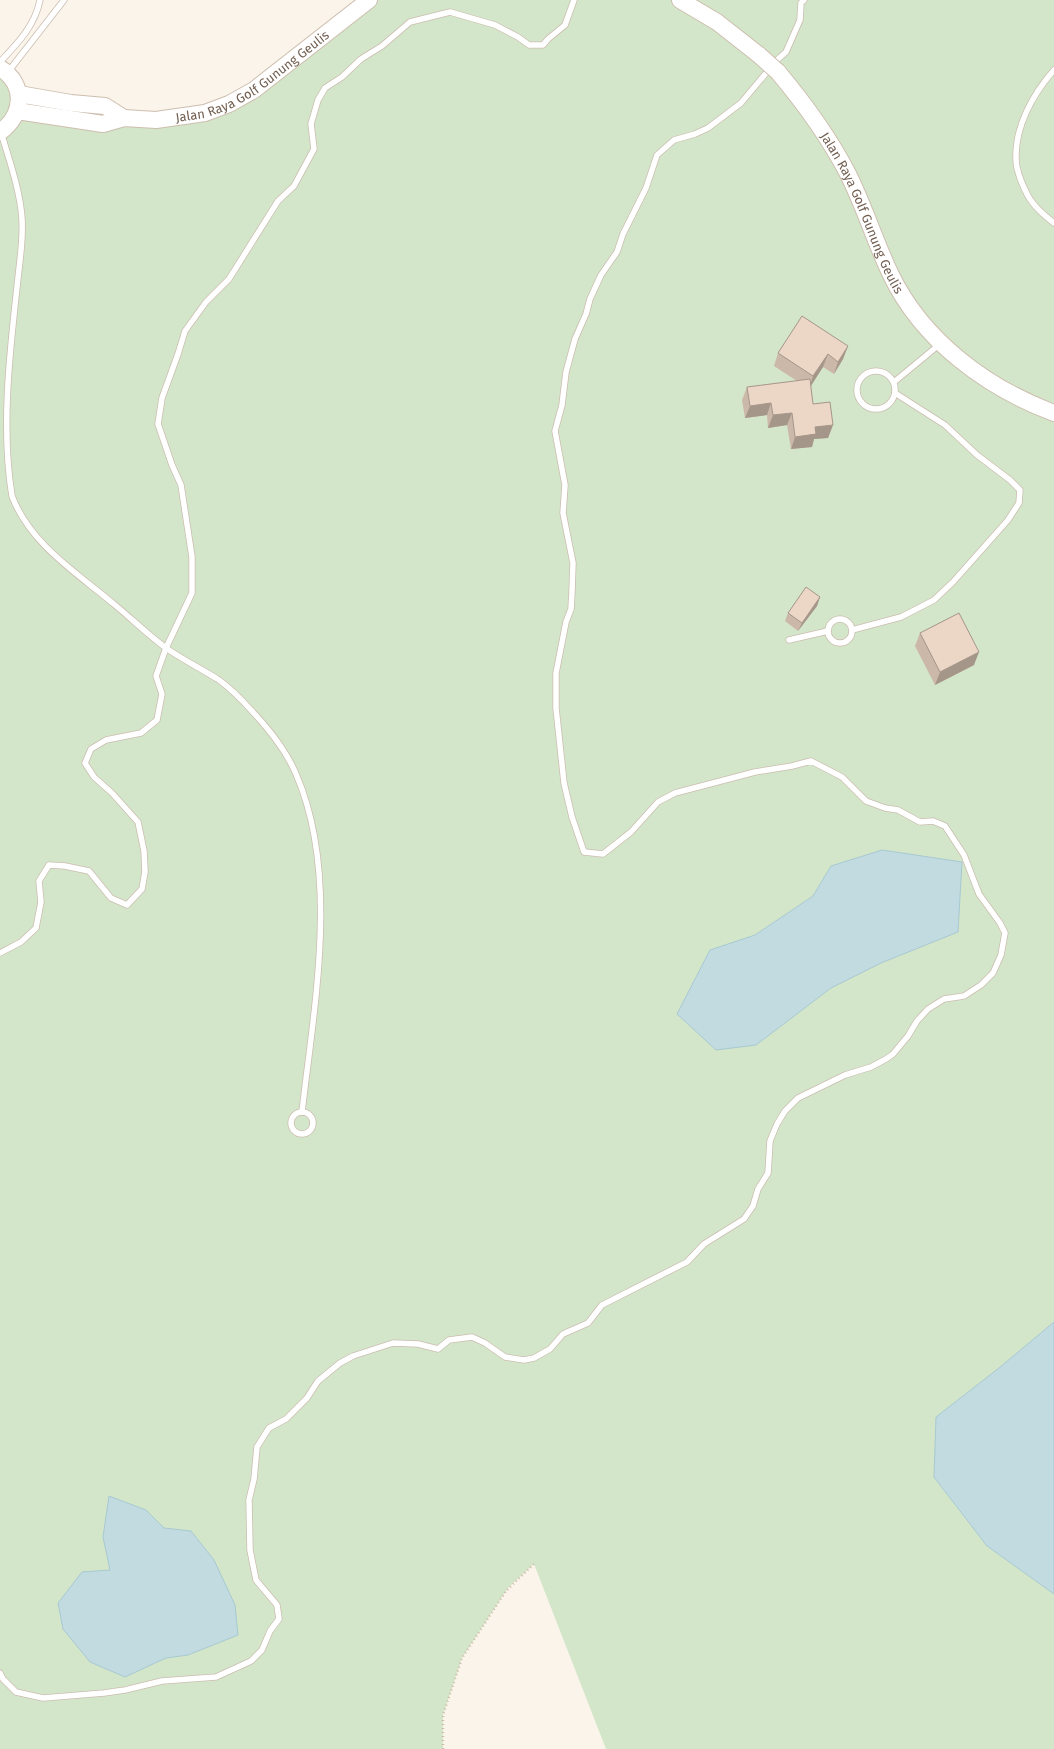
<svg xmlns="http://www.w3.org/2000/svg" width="1054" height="1749" font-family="'Fira Sans',sans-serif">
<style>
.green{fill:#d4e6ca}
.water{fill:#c1dbe1;stroke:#a8c9d2}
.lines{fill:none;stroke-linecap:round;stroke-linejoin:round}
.lane-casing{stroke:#cbbdb1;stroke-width:7}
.secondary-casing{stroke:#cdbeaf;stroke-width:18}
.path{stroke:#d1baa8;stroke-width:2.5;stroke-dasharray:1 3;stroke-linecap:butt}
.lane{stroke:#fff;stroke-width:5.5}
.secondary{stroke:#fff;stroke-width:16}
.secondary-bridge-casing{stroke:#cdbeaf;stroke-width:18;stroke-linecap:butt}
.secondary-bridge{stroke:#fff;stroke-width:16}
.wall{fill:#cbb8a9}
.shaded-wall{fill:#a5968a}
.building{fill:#ecd6c5;stroke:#a5968a}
.labels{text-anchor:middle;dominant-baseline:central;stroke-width:4;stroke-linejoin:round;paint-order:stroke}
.street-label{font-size:13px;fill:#725e50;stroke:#fdf8f0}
</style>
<rect width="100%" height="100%" fill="#faf4ea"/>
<polygon class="green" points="369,0 1054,0 1054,1749 606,1749 534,1564 508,1588 462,1658 443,1715 443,1749 0,1749 0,68 19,94 124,118 229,104"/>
<g class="water">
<polygon points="882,850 962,862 958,932 881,963 831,988 756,1045 716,1050 677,1014 710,950 755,935 813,896 831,866"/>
<polygon points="1054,1322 1054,1594 987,1546 934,1477 936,1417 999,1368"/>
<polygon points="109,1496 146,1510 164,1528 191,1531 214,1560 235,1605 238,1635 188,1655 166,1658 125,1677 90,1662 63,1629 58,1603 82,1572 110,1570 103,1537"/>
</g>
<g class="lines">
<g class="lane-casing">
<g id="lane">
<path d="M0,62C17,44 35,26 40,0"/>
<path d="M1054,70C1033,94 1015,126 1016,159C1016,170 1022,184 1027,194C1033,206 1044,215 1054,223"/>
<polyline points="8,72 64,0"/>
<path d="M1,132C9,160 20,189 22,219C23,236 21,253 19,269C11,342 0,424 12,496C30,544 77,573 115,605C132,619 148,635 166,648C183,660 202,669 219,680C230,688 242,700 251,710C269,729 286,750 296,774C340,875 314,1006 302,1112"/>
<circle cx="876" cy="390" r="19"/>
<polyline points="894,382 940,344"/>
<circle cx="840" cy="631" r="12"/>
<polyline points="852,630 901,617 934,600 953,582 1008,520 1019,503 1020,490 1010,480 977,455 945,425 895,393"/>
<polyline points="789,640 828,631"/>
<polyline points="0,953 21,942 36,928 41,902 39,881 49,865 65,866 89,871 111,898 127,905 142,889 145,872 144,851 138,822 112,793 94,777 85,763 91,749 106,740 141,733 157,720 162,694 156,676 166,648 192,593 192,557 181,485 172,465 158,424 162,398 178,354 185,331 206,302 229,279 278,201 294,186 314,149 311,124 318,100 325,88 342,77 361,59 382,46 410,22 450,12 495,25 518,37 529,45 543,45 548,39 565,25 574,0"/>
<circle cx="302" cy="1123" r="11"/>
<polyline points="0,1673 3,1679 16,1692 43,1698 104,1693 125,1690 162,1681 216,1677 251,1661 262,1650 270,1631 279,1619 277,1605 256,1580 250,1550 249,1500 254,1479 257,1447 269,1428 286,1419 307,1398 318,1381 340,1363 353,1356 393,1343 418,1344 438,1349 449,1340 472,1337 485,1343 505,1357 524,1360 534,1358 550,1349 563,1334 588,1323 602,1305 687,1262 704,1244 744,1219 753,1206 758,1189 768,1173 770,1141 777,1124 785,1111 798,1098 845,1075 871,1067 886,1059 893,1054 908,1036 917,1021 928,1009 944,999 964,996 981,985 993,973 1001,955 1005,933 1000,923 979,894 964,855 945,826 933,821 920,822 898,810 885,808 866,801 842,777 811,761 792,766 755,772 675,793 658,802 631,832 603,854 584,852 572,817 564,783 556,708 556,673 566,622 571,609 572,592 573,563 563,513 565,485 555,431 562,405 566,372 575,339 586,314 590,299 601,275 617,252 623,234 646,188 657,155 674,140 695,134 708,128 741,103 777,60 786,52 800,20 801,3 804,0"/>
</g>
</g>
<g class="secondary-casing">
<g id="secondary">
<polyline points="680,0 717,22 759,55"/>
<path d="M0,68C26,84 24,115 0,132"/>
<path id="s1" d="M778,72C804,103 828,136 847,172C864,205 875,242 891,275C923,341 987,388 1054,413"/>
<polyline points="19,94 71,103 105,106 124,118"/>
<path id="s2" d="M17,111L103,124L124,118L156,120L205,113L229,104L254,90L369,0"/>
</g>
</g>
<polyline class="path" points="443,1749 443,1715 462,1658 506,1591 535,1563"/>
<use href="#lane" class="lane"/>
<use href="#secondary" class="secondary"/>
<g class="secondary-bridge-casing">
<polyline id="secondary-bridge" points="759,55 778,72"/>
</g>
<use href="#secondary-bridge" class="secondary-bridge"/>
</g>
<g class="wall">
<polygon points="848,346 843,359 834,374 823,367 810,386 813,404 833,425 828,438 814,439 812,447 791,449 787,425 768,428 767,415 745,418 742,400 747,387 797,381 774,366 778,353"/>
<polygon points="820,597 817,606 798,631 785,621 788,613"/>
<polygon points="920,633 974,665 935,685 915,646"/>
</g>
<g class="shaded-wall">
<polygon points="848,346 843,359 834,374 838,362"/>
<polygon points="828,354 823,367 809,389 813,376"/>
<polygon points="771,403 767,415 745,418 750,406"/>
<polygon points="792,413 787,425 768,428 773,415"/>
<polygon points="833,425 828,438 814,439 812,447 791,449 795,437 815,427"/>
<polygon points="820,597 817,606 798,631 802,623"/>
<polygon points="979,652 974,665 935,685 940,672"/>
</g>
<g class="building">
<polygon points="802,316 848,346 838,362 828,354 813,376 778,353"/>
<polygon points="810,379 813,404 830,402 833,425 815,427 816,434 795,437 792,413 773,415 771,403 750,406 747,387"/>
<polygon points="806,587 820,597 802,623 788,613"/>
<polygon points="959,613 979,652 940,672 920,633"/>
</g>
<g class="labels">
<g class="street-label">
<text stroke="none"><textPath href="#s2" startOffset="249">Jalan Raya Golf Gunung Geulis</textPath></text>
<text stroke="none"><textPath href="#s1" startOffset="165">Jalan Raya Golf Gunung Geulis</textPath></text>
</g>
</g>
</svg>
